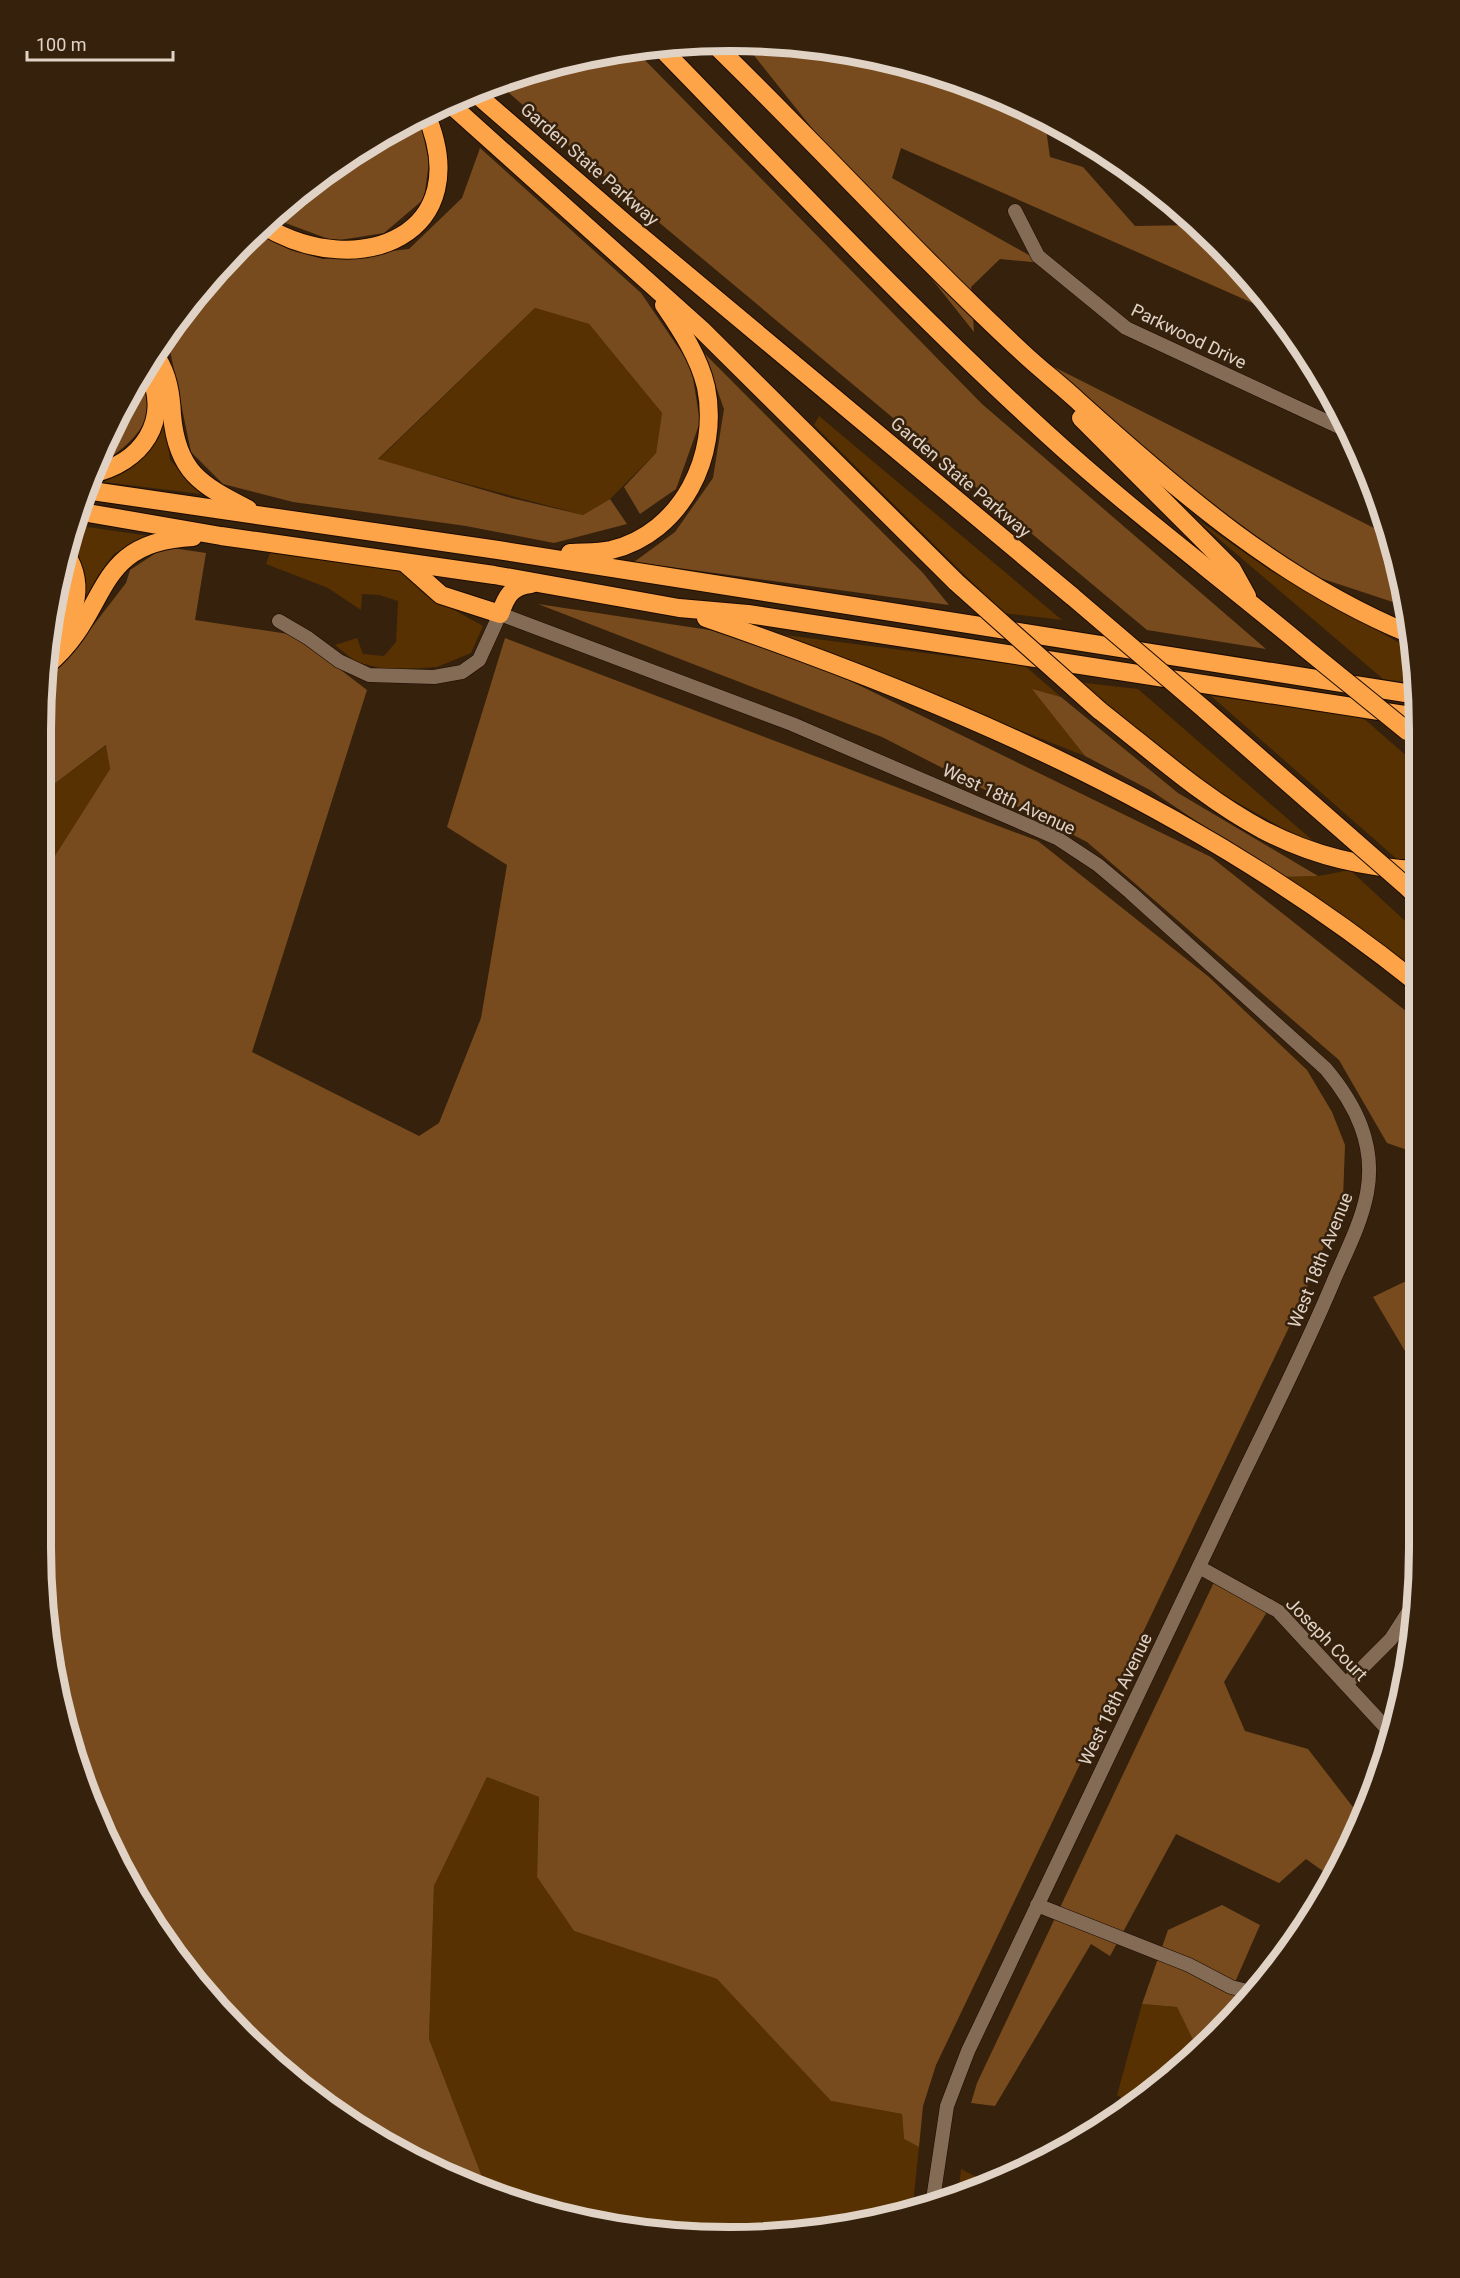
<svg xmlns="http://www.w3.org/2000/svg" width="1460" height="2278" font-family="Roboto,sans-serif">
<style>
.green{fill:#573101}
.forest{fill:#774b1d}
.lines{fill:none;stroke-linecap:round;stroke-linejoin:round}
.minor-casing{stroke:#1c0a00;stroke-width:15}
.highway-casing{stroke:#1c0a00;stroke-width:20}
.minor{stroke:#836b55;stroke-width:14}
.highway{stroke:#fca447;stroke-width:18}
.highway-bridge-casing{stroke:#1c0a00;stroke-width:20;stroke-linecap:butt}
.highway-bridge{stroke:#fca447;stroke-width:18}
.labels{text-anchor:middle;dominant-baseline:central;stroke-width:5;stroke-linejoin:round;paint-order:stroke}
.street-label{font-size:18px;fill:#e0d3c6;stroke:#36210d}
.rim{fill:none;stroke:#e0d3c6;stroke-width:8}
</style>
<rect width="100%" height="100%" fill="#36210d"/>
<g class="green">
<polygon points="535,308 589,324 662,413 656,453 610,499 583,515 378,460"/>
<polygon points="164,413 170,460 201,494 104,482 131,466 154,445"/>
<polygon points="819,416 1062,620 1003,613 814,425"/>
<polygon points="1192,516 1271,571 1412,650 1418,684 1383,679"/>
<polygon points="73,525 150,536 114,554 99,574 79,613 81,572 69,542"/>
<polygon points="270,553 408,572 422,592 483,626 471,653 437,667 388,670 356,662 335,645 357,638 363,654 384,656 396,642 398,601 379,595 362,594 361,610 328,588 266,564"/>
<polygon points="777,634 1025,666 1061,697 1033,690 1085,756"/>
<polygon points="1077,682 1138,689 1327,853 1213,789"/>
<polygon points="1211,696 1362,717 1418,766 1417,857 1398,860"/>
<polygon points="107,745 110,769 51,862 46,875 46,796 50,787"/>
<polygon points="1350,870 1417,932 1417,982 1280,877 1318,876"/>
<polygon points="487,1777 539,1797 537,1877 574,1931 717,1979 831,2101 902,2114 904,2139 919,2147 912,2213 730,2237 596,2224 508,2201 486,2187 429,2039 434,1886"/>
<polygon points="1142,2004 1177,2007 1197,2048 1132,2105 1117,2095"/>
<polygon points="961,2169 992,2185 958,2197"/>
</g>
<g class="forest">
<polygon points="745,44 820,46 927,71 947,79 951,77 1048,121 1045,122 1050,157 1083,167 1135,226 1197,225 1280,315 901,148 892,178 1043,263 1000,259 971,287 974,332"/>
<polygon points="635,50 982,404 1266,649 1147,630 613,184 499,84 551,64"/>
<polygon points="419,116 429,162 424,199 384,233 334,241 272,218 310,183"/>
<polygon points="480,148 641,293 691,366 700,422 676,489 640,514 624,487 656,453 662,413 589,324 535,308 378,459 511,498 583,515 610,499 627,524 554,543 466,526 293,502 223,484 191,452 168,341 211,276 258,232 290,250 323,259 409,249 462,198"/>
<polygon points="704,353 923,573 949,605 634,562 675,532 713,478 724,409"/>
<polygon points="1044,362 1390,536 1396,552 1405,606 1314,576 1263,542 1125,436"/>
<path d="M143,379L145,381C146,391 148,404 147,415C144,432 112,461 96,463L111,425Z"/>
<polygon points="165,547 206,553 195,620 295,635 367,690 252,1052 419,1136 439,1123 481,1018 507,865 447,827 505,638 1038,841 1209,977 1307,1070 1332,1112 1345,1145 1343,1199 1302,1300 936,2065 923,2106 919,2147 904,2139 902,2114 831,2101 717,1979 574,1931 537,1877 539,1797 487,1777 434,1886 429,2039 486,2187 494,2194 386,2145 310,2095 212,2003 157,1931 77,1769 46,1638 46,875 51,862 110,769 106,745 50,787 46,796 46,675 72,653 126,583 130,570"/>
<path d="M64,565C74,590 64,616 47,635Z"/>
<polygon points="538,604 762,638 1211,857 1416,1019 1416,1153 1387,1143 1339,1060 1087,842 882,737"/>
<polygon points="1032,689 1061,697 1178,793 1318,876 1280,877 1150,790 1085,756"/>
<polygon points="1404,1282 1415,1284 1415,1368 1373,1297"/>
<polygon points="1215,1580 1270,1607 1224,1682 1245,1731 1308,1749 1363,1820 1334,1879 1306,1859 1279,1883 1176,1834 1110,1956 1091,1944 995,2106 971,2103 977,2083"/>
<polygon points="1222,1905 1260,1925 1232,1989 1251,1999 1197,2048 1177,2007 1142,2004 1168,1930"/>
</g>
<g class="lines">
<g class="minor-casing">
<g id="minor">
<polyline points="1015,211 1038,256 1126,328 1352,433"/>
<path d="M279,621L308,638L339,661L369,675L434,677L462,672L479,660L500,614L792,724L1057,838L1098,865L1130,892L1326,1069C1356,1105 1376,1145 1367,1193C1361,1224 1346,1252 1334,1280C1307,1345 1275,1408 1244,1472C1152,1665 1060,1858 968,2051L947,2106L932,2206"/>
<polyline points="1199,1567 1278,1611 1389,1731"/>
<polyline points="1346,1684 1391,1639 1414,1603"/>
<polyline points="1037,1905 1189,1965 1231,1987 1255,1993"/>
</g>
</g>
<g class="highway-casing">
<g id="highway">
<path d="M713,43C818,145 916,254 1023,353C1041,370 1061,385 1079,402C1181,494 1282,581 1410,634"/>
<path d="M659,46C787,177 912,311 1047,434C1130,510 1219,576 1305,648"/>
<polyline points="475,93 625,223 1073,597"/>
<polyline points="449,103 702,330 956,582"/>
<path d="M264,226C360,283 479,234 425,112"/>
<path d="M157,358C168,375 171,394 172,415C177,472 201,485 248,509"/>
<polyline points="1081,418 1232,569 1247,596"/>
<path d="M91,474C142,463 172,421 148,370"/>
<polyline points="85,490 498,550 1418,695"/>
<polyline points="76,511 221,536 494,575 679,608 748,614 1418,717"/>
<path d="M570,553C583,552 597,553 611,550C682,533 720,455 706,387C699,357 681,330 664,305"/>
<path d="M405,563L441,595L500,614C506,597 511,586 531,584"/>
<path d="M706,618C965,707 1201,810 1417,983"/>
<path d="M46,649C74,625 87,587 66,554"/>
<path d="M46,666C113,611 89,542 193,537"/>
<polyline points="1204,709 1351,838"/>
<path d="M1099,710C1206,794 1273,864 1417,870"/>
<polyline points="1407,887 1417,897"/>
</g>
</g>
<use href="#minor" class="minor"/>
<use href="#highway" class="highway"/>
<g class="highway-bridge-casing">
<g id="highway-bridge">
<polyline points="956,582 1099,710"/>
<polyline points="1073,597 1204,709"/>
<polyline points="1305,648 1407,731"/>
<polyline points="1351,838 1407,887"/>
</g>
</g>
<use href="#highway-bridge" class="highway-bridge"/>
</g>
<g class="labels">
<g class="street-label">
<text transform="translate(590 164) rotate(41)">Garden State Parkway</text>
<text transform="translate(1189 336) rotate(26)">Parkwood Drive</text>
<text transform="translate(961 477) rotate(40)">Garden State Parkway</text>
<text transform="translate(1009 799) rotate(25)">West 18th Avenue</text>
<text transform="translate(1320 1260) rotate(-68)">West 18th Avenue</text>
<text transform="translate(1327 1639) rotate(46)">Joseph Court</text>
<text transform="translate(1115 1699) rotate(-64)">West 18th Avenue</text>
</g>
</g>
<path d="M0 0H1460V2278H0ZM730 51H730A679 679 0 0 1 1409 730V1548A679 679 0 0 1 730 2227H730A679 679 0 0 1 51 1548V730A679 679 0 0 1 730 51Z" fill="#36210d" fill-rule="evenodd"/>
<path class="rim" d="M730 51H730A679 679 0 0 1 1409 730V1548A679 679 0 0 1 730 2227H730A679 679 0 0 1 51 1548V730A679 679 0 0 1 730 51Z"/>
<path d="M27 51v9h146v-9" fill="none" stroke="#e0d3c6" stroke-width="3"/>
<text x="36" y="51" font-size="18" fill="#e0d3c6" stroke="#36210d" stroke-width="4.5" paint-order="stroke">100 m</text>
</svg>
